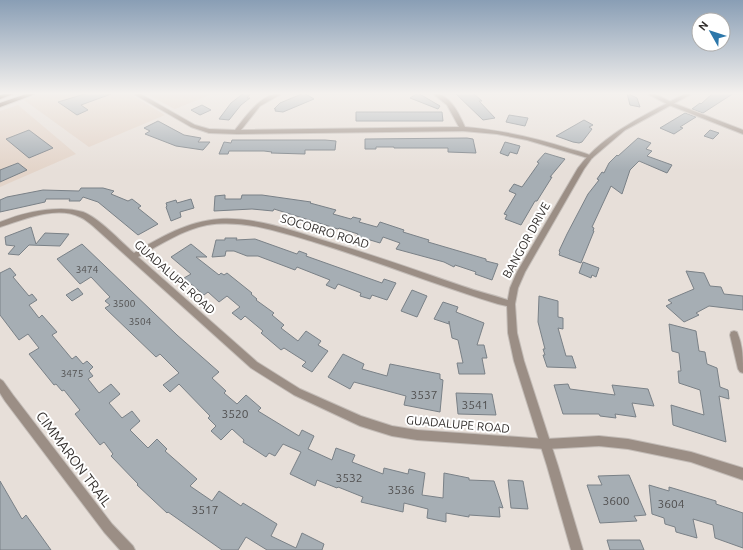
<svg xmlns="http://www.w3.org/2000/svg" width="743" height="550" font-family="Ubuntu,sans-serif">
<style>
.built{fill:#e3d4c9}
.building{fill:#a6aeb4;stroke:#7a8187}
.lines{fill:none;stroke-linecap:round;stroke-linejoin:round}
.minor-casing{stroke:#c3bcb7;stroke-width:2}
.tertiary-casing{stroke:#c3bcb7;stroke-width:2}
.primary-casing{stroke:#c3bcb7;stroke-width:2}
.minor{fill:#9b8e85;fill-rule:evenodd}
.tertiary{fill:#9b8e85;fill-rule:evenodd}
.primary{fill:#624b3b;fill-rule:evenodd}
.labels{text-anchor:middle;dominant-baseline:central;stroke-width:4;stroke-linejoin:round;paint-order:stroke}
.number-label{font-size:10px;fill:#504f4f}
.street-label{font-size:12px;fill:#332f2d;stroke:#fff}
.near-number-label{font-size:12px;fill:#504f4f}
.near-street-label{font-size:14px;fill:#332f2d;stroke:#fff}
</style>
<rect width="100%" height="100%" fill="#e7dfd9"/>
<g class="built">
<polygon points="43,93 128,93 165,115 89,147 24,100"/>
<polygon points="145,93 215,93 175,109"/>
<polygon points="18,105 76,154 0,187 0,111"/>
</g>
<g class="building">
<polygon points="88,93 111,94 81,105 88,110 77,115 58,102"/>
<polygon points="244,93 251,93 247,98 250,98 241,105 229,120 219,119 231,103"/>
<polygon points="304,93 314,99 283,112 275,111 276,109 274,109 280,103"/>
<polygon points="418,93 440,106 438,109 410,98"/>
<polygon points="455,93 473,93 482,101 479,101 495,118 483,120"/>
<polygon points="627,93 637,98 640,107 630,105"/>
<polygon points="713,93 734,93 703,113 692,109 700,103 701,104"/>
<polygon points="202,105 211,110 200,115 191,110"/>
<polygon points="356,112 442,112 443,121 356,121"/>
<polygon points="685,113 696,117 680,127 683,128 674,134 660,128"/>
<polygon points="509,115 528,118 525,126 506,122"/>
<polygon points="584,120 593,125 589,127 592,129 582,142 579,143 573,142 556,136"/>
<polygon points="158,121 184,135 201,138 198,142 210,142 203,150 176,146 145,134 150,131 144,128"/>
<polygon points="29,130 53,148 29,158 6,139"/>
<polygon points="710,130 719,133 713,139 704,136"/>
<polygon points="467,138 473,139 476,153 448,152 448,148 394,148 394,147 376,147 376,149 365,149 365,139"/>
<polygon points="638,138 651,143 646,149 652,151 647,156 672,165 667,173 639,161 630,170 622,194 611,186 592,227 594,228 593,231 594,231 581,263 559,255 560,252 559,251 567,234 588,194 599,180 597,179 602,172 604,173 609,163 617,155 618,156"/>
<polygon points="232,140 325,140 336,141 335,150 305,150 305,154 271,153 272,152 264,151 229,151 228,154 219,154 224,142 231,143"/>
<polygon points="505,142 520,146 517,154 510,152 508,156 500,153"/>
<polygon points="545,153 565,159 550,177 552,177 537,201 535,201 521,225 505,219 507,215 504,214 516,194 509,191 514,184 522,187 539,163 537,162"/>
<polygon points="18,163 27,170 0,182 0,170"/>
<polygon points="81,188 103,188 114,191 111,194 128,201 132,199 141,206 138,208 158,224 138,235 98,202 83,197 80,201 69,201 70,199 46,199 45,202 0,212 0,200 7,197 43,190 79,191"/>
<polygon points="225,195 225,199 241,199 242,195 262,195 311,202 310,203 336,210 333,214 351,219 353,217 361,219 359,222 377,227 380,222 404,230 403,232 429,240 428,242 486,259 486,261 498,264 492,280 475,274 476,272 455,265 454,267 444,262 396,249 400,243 383,237 380,243 357,236 358,234 339,228 338,229 274,209 273,211 252,209 214,211 215,196"/>
<polygon points="191,199 194,208 180,212 181,217 171,221 166,207 167,206 166,203 176,200 177,203"/>
<polygon points="31,227 36,244 45,233 69,234 60,246 29,245 19,255 8,254 15,246 6,245 5,237"/>
<polygon points="225,238 237,238 236,240 255,239 297,254 299,251 307,254 306,256 382,283 384,279 396,283 387,300 372,295 370,299 360,296 361,293 338,284 335,289 326,285 330,280 297,267 295,270 258,256 247,256 234,251 226,251 225,256 212,257 216,240 225,240"/>
<polygon points="82,244 177,335 219,372 212,378 226,391 224,393 237,404 246,395 261,408 258,411 299,436 302,430 314,436 308,449 332,460 336,448 355,455 352,462 383,474 384,468 408,474 409,469 425,473 422,495 443,498 444,473 469,478 469,480 494,481 503,508 499,507 500,517 469,515 469,517 446,513 446,522 427,518 428,509 404,503 403,512 361,502 363,497 338,487 337,488 317,480 315,486 290,474 301,452 283,444 275,456 269,453 266,457 243,442 244,440 232,429 221,440 211,431 216,426 208,418 210,416 179,384 170,392 163,385 179,373 160,354 156,357 105,308 110,305 105,301 110,297 91,277 80,284 57,259"/>
<polygon points="191,244 207,257 196,257 219,275 221,273 224,275 227,273 252,293 251,294 257,299 256,300 274,313 272,315 284,325 281,328 298,341 306,331 321,341 318,345 328,351 312,372 302,366 306,362 284,348 281,350 261,333 263,331 245,316 241,320 232,313 240,307 227,296 219,302 208,292 204,295 184,278 191,274 171,257"/>
<polygon points="583,262 599,268 596,277 592,275 591,278 579,273"/>
<polygon points="10,268 16,275 13,277 29,296 32,294 37,300 29,305 39,318 42,315 57,332 52,335 72,359 76,356 83,364 87,361 93,367 89,371 93,376 88,379 99,393 111,384 120,394 109,403 122,418 132,411 140,421 130,430 148,448 157,439 167,449 165,451 197,479 190,486 212,501 219,491 241,506 243,503 277,524 271,536 296,548 302,533 324,544 322,550 267,550 246,537 238,550 222,550 168,512 167,513 137,485 138,484 111,456 113,454 104,442 100,445 75,414 80,410 64,390 62,391 56,384 54,385 29,354 39,348 28,334 19,340 0,315 0,273"/>
<polygon points="686,271 704,273 710,286 721,287 724,294 743,296 743,310 709,306 696,313 699,315 684,322 666,306 672,303 668,300 694,289"/>
<polygon points="78,288 83,294 72,301 66,295"/>
<polygon points="412,290 427,296 417,317 401,311"/>
<polygon points="539,296 558,301 558,317 563,318 563,329 558,328 566,356 572,356 576,368 547,367 543,355 545,355 543,349 545,349 538,322"/>
<polygon points="443,302 458,307 456,312 484,323 477,345 484,345 487,358 482,358 485,374 459,374 457,363 463,363 458,340 452,338 449,321 449,324 434,319"/>
<polygon points="669,324 696,331 699,351 705,352 707,364 717,368 720,387 728,390 729,399 719,396 726,442 673,425 671,405 704,415 700,390 679,383 678,371 681,371 679,353 672,351"/>
<polygon points="343,354 364,364 362,369 387,376 390,364 440,374 440,379 443,380 440,412 404,405 406,396 354,382 350,389 328,377"/>
<polygon points="568,384 570,389 615,395 612,385 648,389 654,406 632,403 636,417 615,414 616,418 600,416 599,414 563,414 554,385"/>
<polygon points="456,393 492,394 496,415 458,414"/>
<polygon points="629,475 646,515 634,516 637,521 600,523 587,485 602,485 598,476"/>
<polygon points="508,480 523,481 528,509 511,508"/>
<polygon points="0,481 22,519 26,515 51,550 0,550"/>
<polygon points="649,485 669,491 669,487 696,495 716,501 716,504 743,513 743,548 715,538 713,525 693,519 697,538 676,532 675,527 665,524 664,518 652,514"/>
<polygon points="607,540 640,540 644,550 610,550"/>
</g>
<g class="lines">
<g class="minor-casing">
<g id="minor">
<path d="M132,93H139L195,125L209,129L235,130C247,115 261,93 283,93L260,106L241,130L459,127L447,105L432,93C450,93 459,114 465,127C501,130 536,138 570,149C577,151 587,153 593,157L592,158H588L527,140L497,134L463,131L237,134L209,133L191,127Z"/>
<polygon points="646,93 653,93 673,103 743,130 743,134 669,105"/>
<path d="M61,209C69,209 76,210 83,212C99,218 120,241 134,253C161,237 188,221 220,219C257,217 294,231 329,242C374,255 418,271 462,286C479,292 497,296 514,302L515,304L514,306L511,307L498,304C436,285 376,261 314,242C279,232 244,219 207,225C182,230 160,245 138,257L257,362L300,389L361,416L392,426L417,430L546,439L599,436L628,439L691,452L743,468V480L691,462L628,449L599,446L546,449L417,440L392,436L360,426L294,395L251,368L93,226C89,223 85,219 80,217C56,205 23,220 0,227V222C20,214 40,209 61,209Z"/>
<path d="M734,331L737,332C743,346 743,359 743,373L740,372L738,369L730,335L731,332Z"/>
</g>
</g>
<g class="tertiary-casing">
<g id="tertiary">
<path d="M686,93H693L625,130L592,158L584,169L525,272L518,288L515,304L517,333L524,361L558,466L583,550H571L547,466L514,361L508,333L507,304L510,288L517,272L578,168C605,132 648,114 686,93Z"/>
<polygon points="0,379 3,381 13,395 112,524 133,546 135,550 120,550 104,532 5,401 0,393"/>
</g>
</g>
<g class="primary-casing">
<g id="primary">
<polygon points="7,93 16,93 0,99 0,95"/>
<polygon points="29,93 38,93 0,107 0,103"/>
</g>
</g>
<use href="#minor" class="minor"/>
<use href="#tertiary" class="tertiary"/>
<use href="#primary" class="primary"/>
</g>
<linearGradient id="sky" x2="0" y2="1"><stop stop-color="#899eb5"/><stop offset="0.55" stop-color="#f4f1ee"/><stop offset="1" stop-color="#f4f1ee" stop-opacity="0"/></linearGradient>
<rect width="743" height="170" fill="url(#sky)"/>
<g class="labels">
<g class="number-label">
<text x="87" y="269">3474</text>
<text x="124" y="303">3500</text>
<text x="140" y="321">3504</text>
<text x="72" y="373">3475</text>
</g>
<g class="street-label">
<text transform="translate(325 231) rotate(17)">SOCORRO ROAD</text>
<text transform="translate(526 240) rotate(-61)">BANGOR DRIVE</text>
<text transform="translate(175 277) rotate(42)">GUADALUPE ROAD</text>
<text transform="translate(458 424) rotate(5)">GUADALUPE ROAD</text>
</g>
<g class="near-number-label">
<text x="424" y="394">3537</text>
<text x="475" y="404">3541</text>
<text x="235" y="413">3520</text>
<text x="349" y="477">3532</text>
<text x="401" y="489">3536</text>
<text x="616" y="500">3600</text>
<text x="671" y="503">3604</text>
<text x="205" y="509">3517</text>
</g>
<g class="near-street-label">
<text transform="translate(74 459) rotate(53)">CIMMARON TRAIL</text>
</g>
</g>
<g transform="translate(711 32) rotate(309)"><circle r="19" fill="#ffffff" stroke="#adacab"/>
<path d="M0-3L7 15L0 10L-7 15Z" fill="#2c77aa"/>
<text y="-6" font-size="11" font-weight="bold" text-anchor="middle" fill="#332f2d">N</text>
</g>
</svg>
